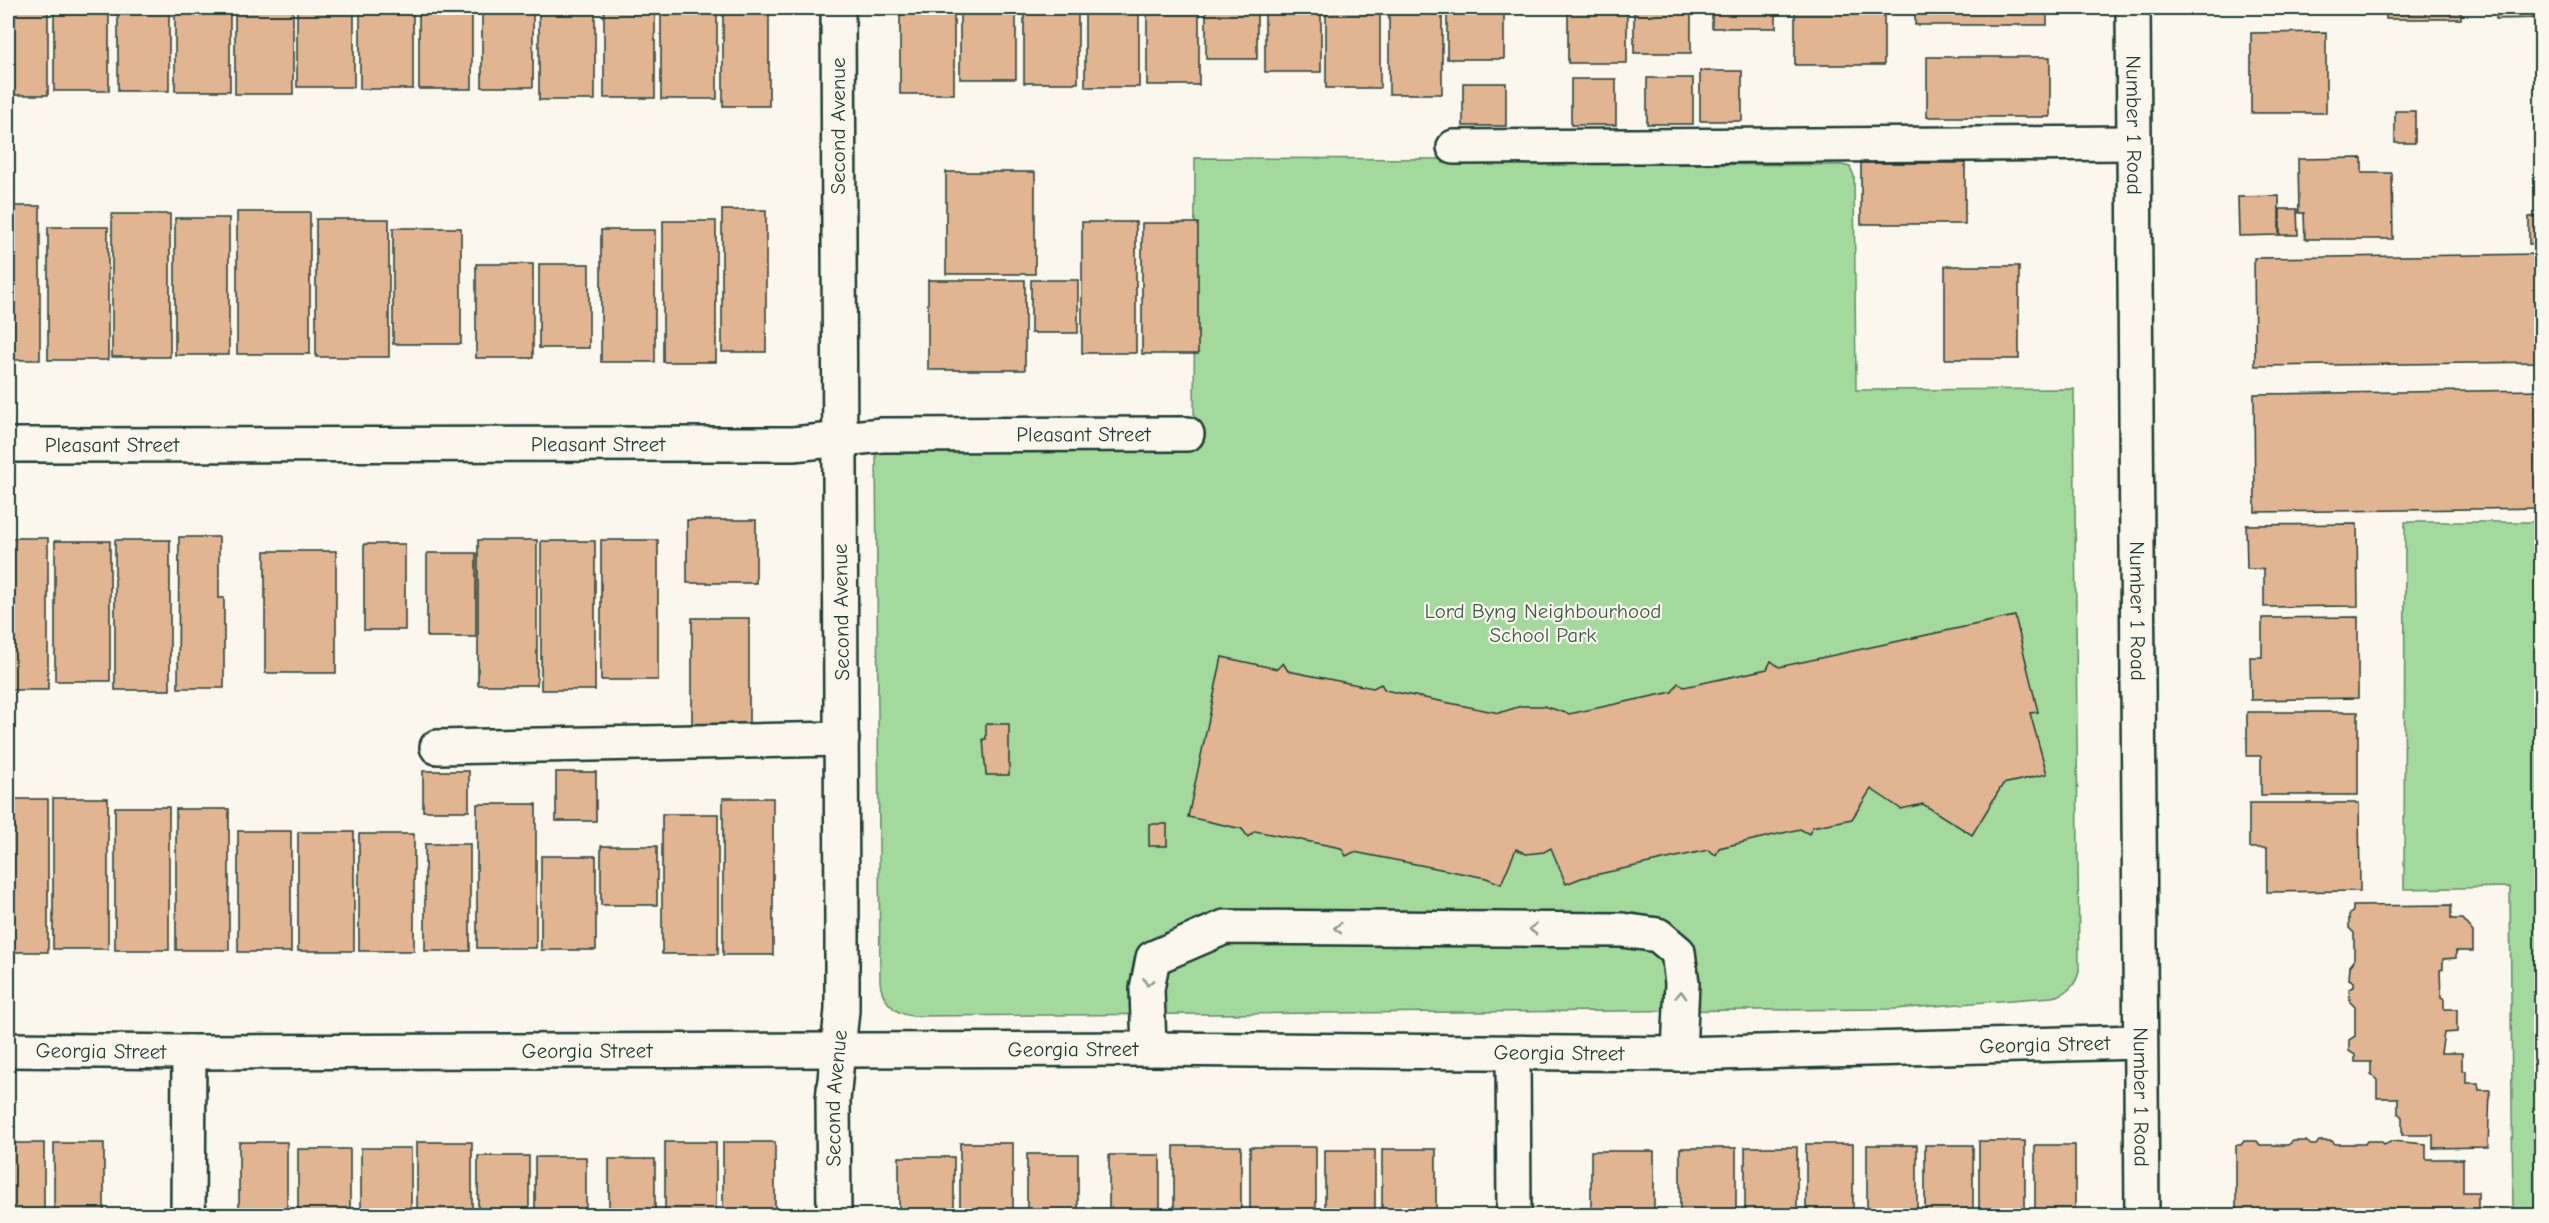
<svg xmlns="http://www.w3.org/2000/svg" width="2549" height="1223" font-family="'Comic Neue',sans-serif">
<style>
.green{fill:#a4d99d;stroke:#628b68;stroke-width:1.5}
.building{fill:#e1b492;stroke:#1f3d34;stroke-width:1.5}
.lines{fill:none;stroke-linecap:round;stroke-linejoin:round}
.minor-casing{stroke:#1f3d34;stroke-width:38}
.minor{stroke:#fbf7ec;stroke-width:33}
.oneway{stroke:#8d9a90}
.labels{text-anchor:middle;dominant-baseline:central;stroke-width:4.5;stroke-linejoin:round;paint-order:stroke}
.street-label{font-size:21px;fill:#1f3d34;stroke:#fbf7ec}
.park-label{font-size:21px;fill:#3a5c49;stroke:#fbf7ec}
</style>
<rect width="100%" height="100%" fill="#fbf7ec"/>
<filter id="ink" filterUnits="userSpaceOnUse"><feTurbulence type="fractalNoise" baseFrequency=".0167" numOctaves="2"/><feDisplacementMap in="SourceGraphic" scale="12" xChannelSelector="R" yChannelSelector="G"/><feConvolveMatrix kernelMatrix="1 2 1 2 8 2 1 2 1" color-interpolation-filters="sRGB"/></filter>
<g filter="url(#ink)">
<g class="green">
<path d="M1195,158L1442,159L1443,163L1842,165L1850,167L1854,176L1856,390L2074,389L2079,971C2076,986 2067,994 2052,997L1895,1009L912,1016C894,1014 881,999 880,981L876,446H1194Z"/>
<polygon points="2405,522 2541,522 2541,1215 2513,1215 2510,887 2404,889"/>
</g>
<g class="building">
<rect x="8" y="8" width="40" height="87"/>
<rect x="54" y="8" width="55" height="83"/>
<rect x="118" y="8" width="51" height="83"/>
<rect x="175" y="8" width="55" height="83"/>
<rect x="235" y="8" width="58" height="86"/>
<rect x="297" y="8" width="57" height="79"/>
<rect x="360" y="8" width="53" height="81"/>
<rect x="419" y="8" width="53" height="81"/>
<rect x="482" y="8" width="51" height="79"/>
<rect x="539" y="8" width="56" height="92"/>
<rect x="604" y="8" width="51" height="90"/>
<rect x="661" y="8" width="56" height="91"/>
<rect x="723" y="8" width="46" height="98"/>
<rect x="900" y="8" width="54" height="86"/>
<rect x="960" y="8" width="56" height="71"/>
<rect x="1024" y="8" width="54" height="75"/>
<rect x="1085" y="8" width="54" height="79"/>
<rect x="1147" y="8" width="52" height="77"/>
<rect x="1206" y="8" width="51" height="51"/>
<rect x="1265" y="8" width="56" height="64"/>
<rect x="1326" y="8" width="54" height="80"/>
<rect x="1389" y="8" width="53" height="86"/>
<rect x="1447" y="8" width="57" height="51"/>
<rect x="1568" y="8" width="59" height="55"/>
<rect x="1634" y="8" width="57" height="45"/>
<rect x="1712" y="8" width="64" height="20"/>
<rect x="1795" y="8" width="89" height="57"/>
<rect x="1915" y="8" width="132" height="17"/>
<rect x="2386" y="8" width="75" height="11"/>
<polygon points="2496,8 2542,8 2542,18 2496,19"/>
<polygon points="2326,32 2326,113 2251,113 2251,33"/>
<rect x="1927" y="57" width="123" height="60"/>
<rect x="1700" y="71" width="42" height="50"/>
<rect x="1647" y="78" width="46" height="46"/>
<rect x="1571" y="79" width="45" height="46"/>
<rect x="1463" y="83" width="43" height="43"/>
<rect x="2395" y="111" width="20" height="32"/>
<polygon points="2362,158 2362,173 2392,173 2393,239 2305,239 2304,213 2299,213 2298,159"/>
<rect x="1861" y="163" width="104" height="61"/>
<rect x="946" y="172" width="89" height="102"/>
<polygon points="2279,196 2279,235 2239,236 2238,197"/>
<rect x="8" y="206" width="32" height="154"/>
<polygon points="2280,209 2297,209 2298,235 2280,235"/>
<rect x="722" y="210" width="44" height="142"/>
<rect x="237" y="212" width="73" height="142"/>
<rect x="112" y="214" width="58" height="143"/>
<polygon points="2542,216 2542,244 2529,244 2529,217"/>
<rect x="175" y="218" width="54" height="137"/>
<rect x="316" y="219" width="73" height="138"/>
<rect x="663" y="221" width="53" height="141"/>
<rect x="1082" y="222" width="54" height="131"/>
<rect x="1142" y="223" width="56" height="131"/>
<rect x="48" y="227" width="60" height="133"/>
<rect x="393" y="228" width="68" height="116"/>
<rect x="601" y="230" width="54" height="132"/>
<polygon points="2542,254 2542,362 2255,366 2254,258"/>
<rect x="476" y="264" width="57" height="94"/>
<rect x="539" y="264" width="50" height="84"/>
<rect x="1945" y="266" width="74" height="93"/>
<rect x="928" y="280" width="97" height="90"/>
<rect x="1031" y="280" width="47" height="53"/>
<polygon points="2542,390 2542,508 2255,512 2254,394"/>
<rect x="687" y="520" width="69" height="63"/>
<polygon points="2357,524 2358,606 2264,607 2264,569 2247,569 2246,525"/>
<polygon points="179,537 219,537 219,598 224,598 224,688 178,688"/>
<rect x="8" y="538" width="40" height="152"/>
<rect x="115" y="540" width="55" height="150"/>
<rect x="478" y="540" width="59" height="145"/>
<rect x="601" y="540" width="57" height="140"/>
<rect x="55" y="541" width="55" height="140"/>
<rect x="541" y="541" width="54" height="149"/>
<rect x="364" y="544" width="41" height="86"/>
<rect x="265" y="551" width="71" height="122"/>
<rect x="427" y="553" width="49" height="84"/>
<polygon points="2015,616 2038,712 2030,713 2047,774 2003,784 1972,835 1923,804 1901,809 1871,789 1852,819 1812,827 1809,834 1800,829 1719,848 1716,855 1708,850 1581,878 1566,884 1551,848 1544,852 1526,854 1516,849 1501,884 1486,878 1354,852 1346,856 1341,848 1255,831 1248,837 1242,829 1188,817 1222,657 1277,669 1283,663 1288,671 1373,688 1381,684 1385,690 1499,713 1521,706 1544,706 1569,714 1672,692 1678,683 1684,687 1767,669 1771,661 1779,667"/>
<polygon points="2358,617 2358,698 2251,700 2250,657 2262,657 2262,618"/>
<rect x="692" y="618" width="57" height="107"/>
<polygon points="2247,712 2358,712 2358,795 2261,795 2261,756 2247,756"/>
<polygon points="986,724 1009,724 1009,775 986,775 983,739 986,739"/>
<rect x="423" y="771" width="46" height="40"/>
<rect x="556" y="772" width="40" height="49"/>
<rect x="53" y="798" width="55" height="151"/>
<rect x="723" y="798" width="50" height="157"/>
<rect x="8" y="799" width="40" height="153"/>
<polygon points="2249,803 2359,803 2360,891 2267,892 2267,848 2249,848"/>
<rect x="477" y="804" width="59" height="144"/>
<rect x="115" y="807" width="54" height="143"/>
<rect x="176" y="809" width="53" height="141"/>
<rect x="662" y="814" width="56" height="140"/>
<rect x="1149" y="824" width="18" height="22"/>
<rect x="238" y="831" width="53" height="121"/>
<rect x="298" y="832" width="56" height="119"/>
<rect x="359" y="834" width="55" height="117"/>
<rect x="425" y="844" width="45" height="107"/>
<rect x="601" y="846" width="56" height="59"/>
<rect x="541" y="856" width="55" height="94"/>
<polygon points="2451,905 2451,919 2462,919 2473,932 2473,951 2456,951 2456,958 2443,959 2443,969 2440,970 2441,998 2444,998 2444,1009 2457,1009 2457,1032 2444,1033 2441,1053 2462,1053 2462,1071 2466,1071 2466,1083 2478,1083 2479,1090 2490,1090 2488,1147 2433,1148 2433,1135 2402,1135 2402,1117 2398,1113 2398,1098 2377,1098 2377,1080 2371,1075 2371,1062 2355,1062 2355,1055 2349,1051 2349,1040 2355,1036 2355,1007 2350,1002 2349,989 2354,987 2354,982 2349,979 2350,966 2354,961 2354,933 2349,928 2349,915 2353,911 2353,906"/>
<rect x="1979" y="1141" width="46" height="75"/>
<polygon points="2244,1141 2257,1141 2260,1145 2288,1145 2293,1141 2306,1141 2311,1145 2316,1145 2319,1141 2332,1141 2335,1144 2365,1144 2367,1141 2381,1141 2384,1144 2391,1141 2426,1144 2426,1159 2463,1159 2463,1192 2478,1192 2478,1216 2236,1216 2236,1145 2241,1145"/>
<rect x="239" y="1142" width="48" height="74"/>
<rect x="417" y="1142" width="55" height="74"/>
<rect x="665" y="1142" width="51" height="74"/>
<rect x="723" y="1142" width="52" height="74"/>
<rect x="8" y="1143" width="36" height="73"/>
<rect x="54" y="1143" width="50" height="73"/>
<rect x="960" y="1143" width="53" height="73"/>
<rect x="1806" y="1144" width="47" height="72"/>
<rect x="1867" y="1145" width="50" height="71"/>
<rect x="1925" y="1145" width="48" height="71"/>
<rect x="2035" y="1145" width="40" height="71"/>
<rect x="1174" y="1146" width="67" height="70"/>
<rect x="1250" y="1147" width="66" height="69"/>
<rect x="1745" y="1147" width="52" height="69"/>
<rect x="361" y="1148" width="50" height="68"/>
<rect x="1680" y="1148" width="56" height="68"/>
<rect x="298" y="1149" width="52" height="67"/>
<rect x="1382" y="1149" width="54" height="67"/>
<rect x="1325" y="1150" width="50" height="66"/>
<rect x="1591" y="1151" width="63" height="65"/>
<rect x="1027" y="1154" width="51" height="62"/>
<rect x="1109" y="1155" width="51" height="61"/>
<rect x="478" y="1156" width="51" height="60"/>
<rect x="535" y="1157" width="51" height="59"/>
<rect x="899" y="1157" width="55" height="59"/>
<rect x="609" y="1159" width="46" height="57"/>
</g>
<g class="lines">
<g class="minor-casing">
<g id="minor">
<path id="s1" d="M2133,8L2142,1216"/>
<polyline points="1454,147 2134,143"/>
<path id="s2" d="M8,445L793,444L882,435L1187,434"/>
<polyline points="437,747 842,739"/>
<polyline points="1149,1049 1147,989 1153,958 1225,927 1622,930 1658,935 1678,952 1682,983 1679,1054"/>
<path id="s3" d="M8,1050L189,1052L1149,1049L1679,1054L2140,1042"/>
<polyline points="1513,1053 1514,1216"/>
<polyline points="188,1216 189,1052"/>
<path id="s4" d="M834,1216L833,1100L842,1010V934L838,8"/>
</g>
</g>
<use href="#minor" class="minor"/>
</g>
<defs><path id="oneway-chevron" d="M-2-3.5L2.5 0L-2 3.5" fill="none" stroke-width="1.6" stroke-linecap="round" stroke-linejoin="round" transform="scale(1.5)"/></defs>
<g class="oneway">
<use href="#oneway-chevron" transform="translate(1338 928) rotate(-180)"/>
<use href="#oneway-chevron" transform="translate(1533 929) rotate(-180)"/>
<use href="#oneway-chevron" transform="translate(1148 982) rotate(100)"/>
<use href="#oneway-chevron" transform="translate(1681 995) rotate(-87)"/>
</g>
</g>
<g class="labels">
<g class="street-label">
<text transform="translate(838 126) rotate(-90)">Second Avenue</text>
<text stroke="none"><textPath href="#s1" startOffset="117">Number 1 Road</textPath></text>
<text stroke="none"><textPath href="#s2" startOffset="1076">Pleasant Street</textPath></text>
<text stroke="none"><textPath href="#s2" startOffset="104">Pleasant Street</textPath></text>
<text stroke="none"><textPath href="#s2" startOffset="590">Pleasant Street</textPath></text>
<text stroke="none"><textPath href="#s1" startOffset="603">Number 1 Road</textPath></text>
<text transform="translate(841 612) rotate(-91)">Second Avenue</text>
<text stroke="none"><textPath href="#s3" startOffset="2037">Georgia Street</textPath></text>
<text stroke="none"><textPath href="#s3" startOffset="1065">Georgia Street</textPath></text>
<text stroke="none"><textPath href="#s3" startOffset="93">Georgia Street</textPath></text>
<text stroke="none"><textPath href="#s3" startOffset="579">Georgia Street</textPath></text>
<text stroke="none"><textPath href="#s3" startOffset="1551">Georgia Street</textPath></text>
<text stroke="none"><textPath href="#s4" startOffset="118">Second Avenue</textPath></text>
<text stroke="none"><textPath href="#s1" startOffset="1089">Number 1 Road</textPath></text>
</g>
<g class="park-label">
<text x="1543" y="611">Lord Byng Neighbourhood<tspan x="1543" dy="24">School Park</tspan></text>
</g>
</g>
<rect width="2549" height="1223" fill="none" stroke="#fbf7ec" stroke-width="30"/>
<rect x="15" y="15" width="2519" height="1193" fill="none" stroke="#1f3d34" stroke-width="2" filter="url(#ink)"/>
</svg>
